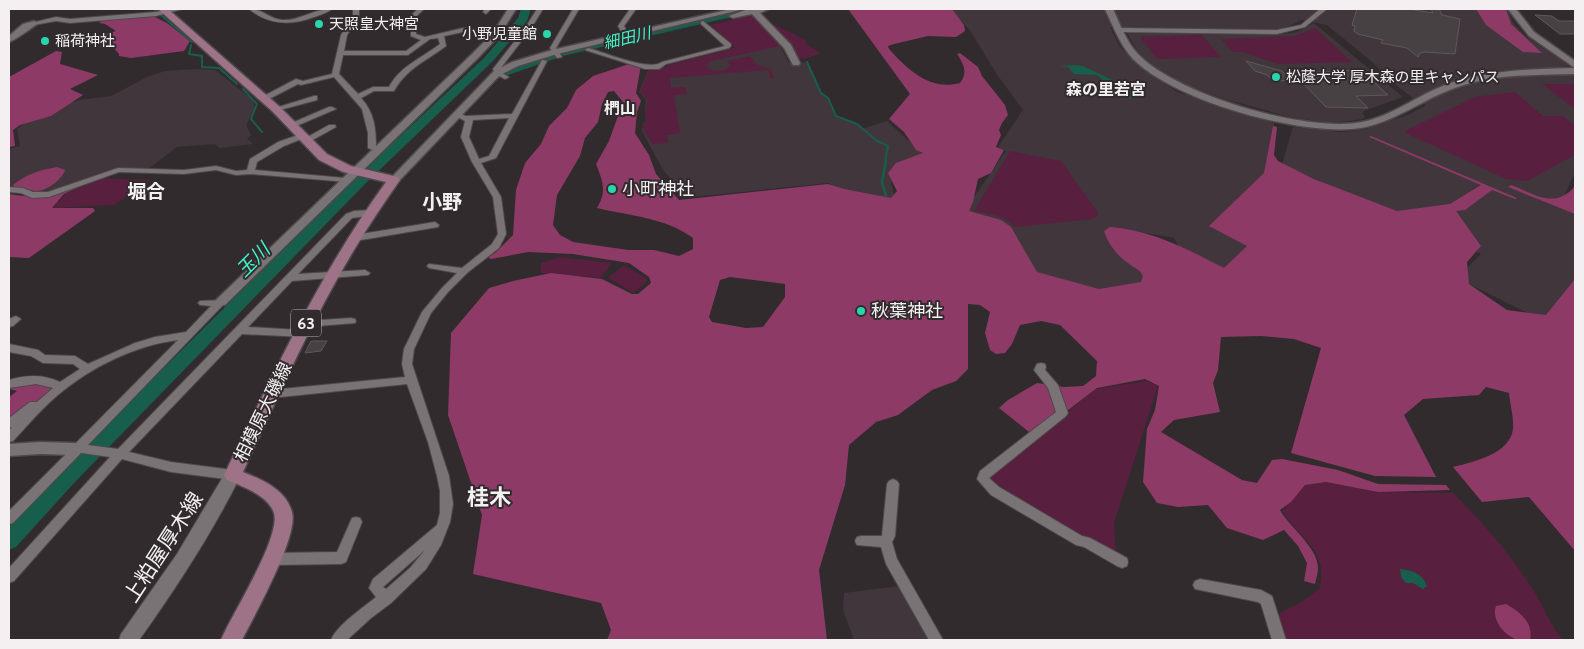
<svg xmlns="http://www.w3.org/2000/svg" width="1584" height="649" font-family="Cabin,'Noto Sans JP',sans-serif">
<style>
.built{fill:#41363b}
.green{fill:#581f3e}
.forest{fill:#8e3a67;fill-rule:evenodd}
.water{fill:#175e4c}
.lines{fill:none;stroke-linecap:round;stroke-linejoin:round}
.stream-far1{stroke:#175e4c;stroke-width:2}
.stream{stroke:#175e4c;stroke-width:2.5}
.river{fill:#175e4c;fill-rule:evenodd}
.building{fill:#474144;stroke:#5f585b}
.minor-casing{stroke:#4e484b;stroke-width:2}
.tertiary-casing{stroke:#4e484b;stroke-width:3}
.secondary-casing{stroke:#4e484b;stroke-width:2}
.primary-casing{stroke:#4e484b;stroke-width:3}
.minor{fill:#7a7376;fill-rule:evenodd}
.tertiary{fill:#7a7376;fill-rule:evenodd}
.secondary{fill:#7a7376;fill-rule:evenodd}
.primary{fill:#9e7287;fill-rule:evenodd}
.poi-dot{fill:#28d5ad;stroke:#312b2e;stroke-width:2}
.labels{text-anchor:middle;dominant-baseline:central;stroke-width:4;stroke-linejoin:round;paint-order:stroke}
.far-poi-label{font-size:15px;fill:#f4f0f2;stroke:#312b2e;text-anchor:start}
.far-water-label{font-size:16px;font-style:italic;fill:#41f4c8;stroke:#312b2e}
.far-neighbourhood-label{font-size:16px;font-weight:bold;fill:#f4f0f2;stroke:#312b2e}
.shield{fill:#312b2e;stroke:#bab5b7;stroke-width:1}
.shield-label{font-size:16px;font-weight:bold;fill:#f4f0f2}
.poi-label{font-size:18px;fill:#f4f0f2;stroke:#312b2e;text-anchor:start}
.street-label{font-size:18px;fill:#f4f0f2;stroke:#312b2e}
.neighbourhood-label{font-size:19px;font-weight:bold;fill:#f4f0f2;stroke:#312b2e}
.water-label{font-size:19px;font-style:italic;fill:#41f4c8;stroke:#312b2e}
.quarter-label{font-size:20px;font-weight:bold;fill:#f4f0f2;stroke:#312b2e}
.near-street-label{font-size:21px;fill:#f4f0f2;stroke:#312b2e}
.near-neighbourhood-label{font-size:22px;font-weight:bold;fill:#f4f0f2;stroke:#312b2e}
</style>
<rect width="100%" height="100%" fill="#312b2e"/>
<g class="built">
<polygon points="949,9 1098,9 1103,10 1115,9 1508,9 1513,23 1525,36 1568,65 1567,67 1575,73 1575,172 1561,203 1575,209 1575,286 1550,324 1457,278 1481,254 1282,164 1293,127 1340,132 1363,130 1410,114 1426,105 1414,99 1397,86 1371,61 1327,25 1302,20 1285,28 1266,30 1110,27 1120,47 1135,62 1148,73 1178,92 1274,123 1271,175 1252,245 1226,271 1179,247 1174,238 1118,228 1208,284 1127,309 840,192 829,183 692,197 684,194 663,170 642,131 643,123 646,122 645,112 646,100 639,92 649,68 662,68 733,48 779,44 789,63 807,62 821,93 827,98 835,116 857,124 862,129 887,121 925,156 903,167 891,182 895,198 967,207 1006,151 998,147 1023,110 998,76 969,29"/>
<polygon points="1314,23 1403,97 1364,111 1362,113 1365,118 1357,120 1331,123 1290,117 1225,99 1183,84 1161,71 1144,58 1135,47 1127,33 1283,34 1297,32"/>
<polygon points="197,69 215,70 253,100 255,109 246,125 251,135 247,139 253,144 219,148 215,144 177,147 147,170 119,170 50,193 33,194 9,191 9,149 20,146 17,129 42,110 80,100 111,96 147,77 165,71"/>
<polygon points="899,586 918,616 930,640 854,640 843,610 844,593"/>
</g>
<g class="green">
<polygon points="748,16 753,16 780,46 711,61 707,64 708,68 715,71 726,70 730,65 728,61 750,56 757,65 771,69 774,78 771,79 768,70 670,78 671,88 685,87 687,94 674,95 680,133 667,135 668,143 652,144 644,131 643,123 647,123 645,113 648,100 640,92 650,68 662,69 671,64 735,48 710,25"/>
<polygon points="776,25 805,40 807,45 822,53 804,59 799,58 784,36 774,26"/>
<polygon points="1315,28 1352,62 1278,64 1243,52 1233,52 1221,39 1295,36"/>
<polygon points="1202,35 1221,57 1157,59 1140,37"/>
<polygon points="1542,84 1575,84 1575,109"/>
<polygon points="1515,92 1543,116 1563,116 1575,126 1575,155 1527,181 1506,179 1406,133 1405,131 1475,97"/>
<path d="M1010,151L1061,161L1099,214L1093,219L1015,227C1005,215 989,214 974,211Z"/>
<polygon points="102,178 151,180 114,205 53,208 67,193"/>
<polygon points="560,257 612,263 601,278 541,273 541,263"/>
<polygon points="624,265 646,278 647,281 634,293 608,278"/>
<polygon points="1146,381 1158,386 1114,523 1116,556 990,483 988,475 1096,389"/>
<path d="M1326,482L1378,492L1453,493C1483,522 1511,555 1534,591C1544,607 1550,625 1563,640H1284L1276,615L1305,600L1320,588C1320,582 1322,574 1321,568C1317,544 1293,530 1282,511L1305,485Z"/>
</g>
<g class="forest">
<path d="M848,9H952L964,25L965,31L956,37L928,36L894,44L888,46L889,49C908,70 930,91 960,83C968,73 964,64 957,54L960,53L978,67L982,76L1005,105L1008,115L1002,123L999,130L1001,135L996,147L1004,150L991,173L978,179L973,202L969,211L1001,220L1011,227L1037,272L1099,289L1141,282L1143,276C1140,269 1134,268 1128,263C1118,257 1107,242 1104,231L1110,227C1152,230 1187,249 1224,268L1247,246L1209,226L1264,173L1273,126L1277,127L1274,155L1278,161L1314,179L1397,211L1450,204L1481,185L1369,137L1371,136L1517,198L1515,199L1492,190L1465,210L1456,211L1481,246L1467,262L1469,284L1507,310L1546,315L1575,279V551L1529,497L1482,502L1453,467C1473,462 1510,454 1513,429C1514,418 1510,404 1509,393L1486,387L1479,395L1423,399L1404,415L1436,477L1375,476L1291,453L1321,348L1294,339L1261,336L1221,337L1218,370L1213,383L1220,412L1174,420L1161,432L1242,480L1257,483L1272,460L1282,459L1338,470L1378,484L1446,485L1450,490L1378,492L1326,482L1305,485L1291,502L1280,510C1289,527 1318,547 1318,568C1318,573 1316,579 1315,584L1304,581L1307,563L1298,546L1284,530L1263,540L1227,528L1208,505L1178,507L1157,503L1143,482L1147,429L1155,410L1159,386L1145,379L1097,388L1034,436L999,408L1008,400L1037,383L1064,387L1083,386L1096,376L1097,361L1060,325L1041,321L1020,325L1012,344L1005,353L996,354L990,350L985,333L990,312L980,305L968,304V369L956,381L932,390L898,415L876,422L849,445L845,485L819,570L827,640H607L611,630L601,603L473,574L482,515L448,415L451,333L489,288L513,281L551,273L602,279L632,294H638L651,283L649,277L629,263L573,254L528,252L491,259L489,258V256L495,253L513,235L516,190L525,163L541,144L549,126L567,108L576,90L593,76L629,64L641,65L636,93L641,101L637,112L635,133L649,155L656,174L679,200L828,184L844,189L891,198L897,191L888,173L896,163L923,153L916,150L904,132L889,119L910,94ZM614,91L623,102L609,141L596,164C603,182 607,191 597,208C630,216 664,217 693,238V249L679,256L654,250H628L573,242L560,235L553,225L557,195L580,156L585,138L598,122L602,104L608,92ZM730,277L785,284V297L763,327L746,328L712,322L709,317L720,280Z"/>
<polygon points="1476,9 1506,9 1511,24 1542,53 1523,52 1486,25"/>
<polygon points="153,16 167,23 190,41 184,51 131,58 119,56 119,54 113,47 100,47 107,41 94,40 96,37 116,31 105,24 99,23 102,20"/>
<polygon points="56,51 62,52 60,64 98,75 70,89 83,95 51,116 20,125 13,130 15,146 9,147 9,77"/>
<path d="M57,167L65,170C62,180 46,191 36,191C29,190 22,189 15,188L13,185C26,174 41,170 57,167Z"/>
<path d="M97,179L64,194L52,208H93L95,211L29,258L9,257V194C47,201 62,192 97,179Z"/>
<path d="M1511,185C1535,194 1555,210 1575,186V214L1508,187Z"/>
<polygon points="29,382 53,386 53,389 9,427 9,397 17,391 9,389 9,386"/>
<path d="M1506,604C1520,612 1534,623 1530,640C1526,640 1521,641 1518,640C1504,636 1491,619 1496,606Z"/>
</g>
<g class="water">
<path d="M1075,65L1083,66L1138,92L1140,95L1139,97C1117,104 1112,83 1096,75L1074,74L1068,67L1059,66Z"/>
<path d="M1400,569C1412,571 1422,572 1427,586L1423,589L1413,583H1406L1401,577Z"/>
</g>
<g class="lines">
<g class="stream-far1">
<polyline points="154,9 192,42"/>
<polyline points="191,45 189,54 202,56 202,67 219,68 237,84"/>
<polyline points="807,62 821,93 828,98 836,116 857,124 877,141 888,146 885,161"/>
<polyline points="243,89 257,104 251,119 262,132"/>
</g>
<polyline class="stream" points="886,160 882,182 886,196"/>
<g class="river">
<polygon points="521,9 531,9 527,21 493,61 364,185 75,482 16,547 9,550 9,527 61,470 354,179 485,57 518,18"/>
<polygon points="741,9 758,9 753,12 563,56 502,77 496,74 498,72 556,51"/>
</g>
</g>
<g class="building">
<polygon points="1357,9 1409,9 1433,13 1431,9 1439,9 1442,15 1460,19 1455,54 1425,52 1420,53 1418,57 1407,48 1381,43 1383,40 1358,34 1354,31 1355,26 1352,25"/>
<polygon points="1535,15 1552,16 1559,21 1575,21 1575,34 1560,34"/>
<polygon points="1246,61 1282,71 1285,74 1355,70 1359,74 1365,74 1388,95 1356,96 1368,108 1326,107 1300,80 1273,81 1267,75 1255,71"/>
<polygon points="311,341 327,341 321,351 305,353"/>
</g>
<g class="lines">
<g class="minor-casing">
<g id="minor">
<polygon points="172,9 183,9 156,16 70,23 56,21 34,25 31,23 56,17 70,19 156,12"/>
<path d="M249,9C261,8 270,19 282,20C300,21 315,8 332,9C327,13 320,15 314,17C290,26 269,25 249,9Z"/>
<path d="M353,9H359V17L347,35L344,51H406L421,40L411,36V29L400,25L418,9H424L408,24L416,27V34L425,37L463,28L496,32L499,34L496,36L463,32L444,36L446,46C426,61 407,68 394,91H374L361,98C374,112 376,128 376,147L381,150L377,152L368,148V133L362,109L334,77L301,85L298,84L267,100L260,98L296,79L303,81L332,74L341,35L353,17ZM438,38L440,44C422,58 400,66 389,87H373L358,94L339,74L343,55H408L430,39Z"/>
<polygon points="485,9 491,9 486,14 483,12"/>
<polygon points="537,9 543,9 530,30 500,69 500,72 509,77 505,79 495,74 493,69 525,28"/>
<polygon points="573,9 579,9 556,48 562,57 557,58 550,48"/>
<polygon points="630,9 636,9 624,26 628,33 635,40 632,42 623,35 618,26"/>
<polygon points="1320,9 1327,9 1305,27 1277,34 1119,32 1116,30 1119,28 1277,30 1301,25"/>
<path d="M703,21L731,44V46L729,48L666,64L659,69H645L585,50L588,48C604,52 649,72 662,62L725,46L701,24V22Z"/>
<path d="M542,60L547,61L496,158L481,163L501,197L506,234L499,248L467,273L448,292L431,313L414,349L412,364L449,476L453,504L450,522L441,545L426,569L391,603L371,618L347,640H331C337,625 363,608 376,597L369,588L373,579L437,525L440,513V491L437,476L428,442L407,384L271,398L267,397L266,394L267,391L271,390L405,377L402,364L404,349L422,312L442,288L457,273L429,268L427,266L429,264L462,268L492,244L498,234L493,197L472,162L461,137L465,121L454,115L458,113L466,116L512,114ZM509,118L489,156L479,159L469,137L473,120ZM425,550L410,568L386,589L383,587Z"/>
<polygon points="314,96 317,96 317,100 276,111 272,109"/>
<polygon points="329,107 332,107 336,109 294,127 291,127 287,125"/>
<polygon points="329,125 335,125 336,127 309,142 303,142 302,140"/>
<polygon points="301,134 305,136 304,138 284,146 257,162 255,170 345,178 349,180 348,182 251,174 236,175 216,170 184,174 119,172 49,197 32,198 21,193 9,192 9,187 23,188 33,192 48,192 118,168 184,170 216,166 236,171 247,170 250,159 278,142"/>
<path d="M370,210L373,211L374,213L373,215L352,218L298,274L365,270L370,273L368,275L292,281L248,327L300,330L304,331L305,334L304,337L242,334L129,452L171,462L233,470L237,472L239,475L237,478L233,480L171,472L122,459L14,581L9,583V568L110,457L81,453L13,523L9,524V511L71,449L72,445L75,444L178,340C136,345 91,367 59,394C42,408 28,425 13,441L9,442V431L12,427L9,428V418L30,402H37L53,388L36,384L9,388V380C26,375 43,374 60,382L80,369L73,364L43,363L31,356L9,352V344L38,350L45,355L75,356L88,364L135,343L155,337L186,332L211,306L200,305L198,303L200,301L224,300L226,302L224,304L88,445L118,449L346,214L354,211Z"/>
<polygon points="435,222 439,225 438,227 355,241 351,238 355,235"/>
<polygon points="16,316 21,319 13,326 9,327 9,319"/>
<polygon points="351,318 355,319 356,321 355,323 306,327 301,324 306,321"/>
<polygon points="1041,363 1045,364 1046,367 1045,370 1058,385 1068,413 1066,416 989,478 999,487 1082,536 1090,538 1127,558 1128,562 1127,566 1122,568 1117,566 1084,547 1076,545 991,495 977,479 980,471 1056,412 1048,388 1034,370 1037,364"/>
<polygon points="893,479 897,481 899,484 895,536 892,542 897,559 943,640 929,640 886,564 881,547 857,545 855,541 857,537 861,536 882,536 887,484 889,481"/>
<polygon points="356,517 360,518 362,522 346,562 341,564 271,565 266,563 265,559 266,555 271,553 337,552 352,518"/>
<polygon points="1200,579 1261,590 1272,596 1286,640 1272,640 1261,604 1258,602 1195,589 1193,585 1195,581"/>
</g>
</g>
<g class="tertiary-casing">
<g id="tertiary">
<polygon points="508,9 516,9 499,36 478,58 225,305 217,305 215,302 217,299 472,54 493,33"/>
<polygon points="731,9 744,9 557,54 518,66 500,75 398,182 394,183 389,180 494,71 512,62 552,50"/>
<polygon points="748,9 769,9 760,13 791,45 800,63 799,65 793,65 784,48 752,14 733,18 729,16"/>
<path d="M1105,9H1113C1120,24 1126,42 1139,55C1178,95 1307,133 1362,122C1393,116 1419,94 1448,84C1489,70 1532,69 1575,68V74C1535,75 1494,74 1455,88C1423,99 1395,122 1361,128C1303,137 1174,101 1133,59C1120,45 1113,26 1105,9Z"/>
<polygon points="1508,9 1516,9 1534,32 1575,61 1575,68 1529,36"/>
<path d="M34,21L38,23C32,28 15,40 9,42V36L23,24Z"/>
<polygon points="40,442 75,443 80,445 82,449 80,453 75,455 40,454 9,456 9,444"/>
</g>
</g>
<g class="secondary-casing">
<path id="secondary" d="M233,468L239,470L241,475C212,533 177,587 139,640H119L121,634L177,554L227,470Z"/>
</g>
<g class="primary-casing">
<path id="primary" d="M158,9H168L280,107L327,154L351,166L398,177L400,180C384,203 368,226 354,250C311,321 278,397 243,472C263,480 286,490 292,512C299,536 254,616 242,640H221C232,614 281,538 274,513C268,495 241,486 227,480L224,475C273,374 320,273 386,182L343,172L319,160L272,111Z"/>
</g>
<use href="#minor" class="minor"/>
<use href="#tertiary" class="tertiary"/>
<use href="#secondary" class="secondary"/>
<use href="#primary" class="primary"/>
</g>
<g class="poi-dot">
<circle cx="319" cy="24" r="5"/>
<circle cx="547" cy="34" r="5"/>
<circle cx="45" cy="41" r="5"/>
<circle cx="1276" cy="77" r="5"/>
<circle cx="612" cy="189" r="5"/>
<circle cx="861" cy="311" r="5"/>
</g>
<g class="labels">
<g class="far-poi-label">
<text x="329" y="24">天照皇大神宮</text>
<text x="537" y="34" text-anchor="end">小野児童館</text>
<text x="55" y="41">稲荷神社</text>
<text x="1286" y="77">松蔭大学 厚木森の里キャンパス</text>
</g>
<g class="far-water-label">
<text transform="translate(627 38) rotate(-13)">細田川</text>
</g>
<g class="far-neighbourhood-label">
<text x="1106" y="89">森の里若宮</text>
<text x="620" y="108">椚山</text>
</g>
<rect class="shield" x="291" y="309.5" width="30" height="27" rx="4"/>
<g class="shield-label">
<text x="306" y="323">63</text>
</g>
<g class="poi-label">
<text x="622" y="189">小町神社</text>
<text x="871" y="311">秋葉神社</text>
</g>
<g class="street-label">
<text transform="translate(263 412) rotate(-64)">相模原大磯線</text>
</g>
<g class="neighbourhood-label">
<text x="146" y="191">堀合</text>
</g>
<g class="water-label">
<text transform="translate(253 260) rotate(-45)">玉川</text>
</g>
<g class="quarter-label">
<text x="442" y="202">小野</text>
</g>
<g class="near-street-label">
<text transform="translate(163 547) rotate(-57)">上粕屋厚木線</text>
</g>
<g class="near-neighbourhood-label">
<text x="489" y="497">桂木</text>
</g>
</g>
<rect width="1584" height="649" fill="none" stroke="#f4f0f2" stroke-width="20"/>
</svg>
